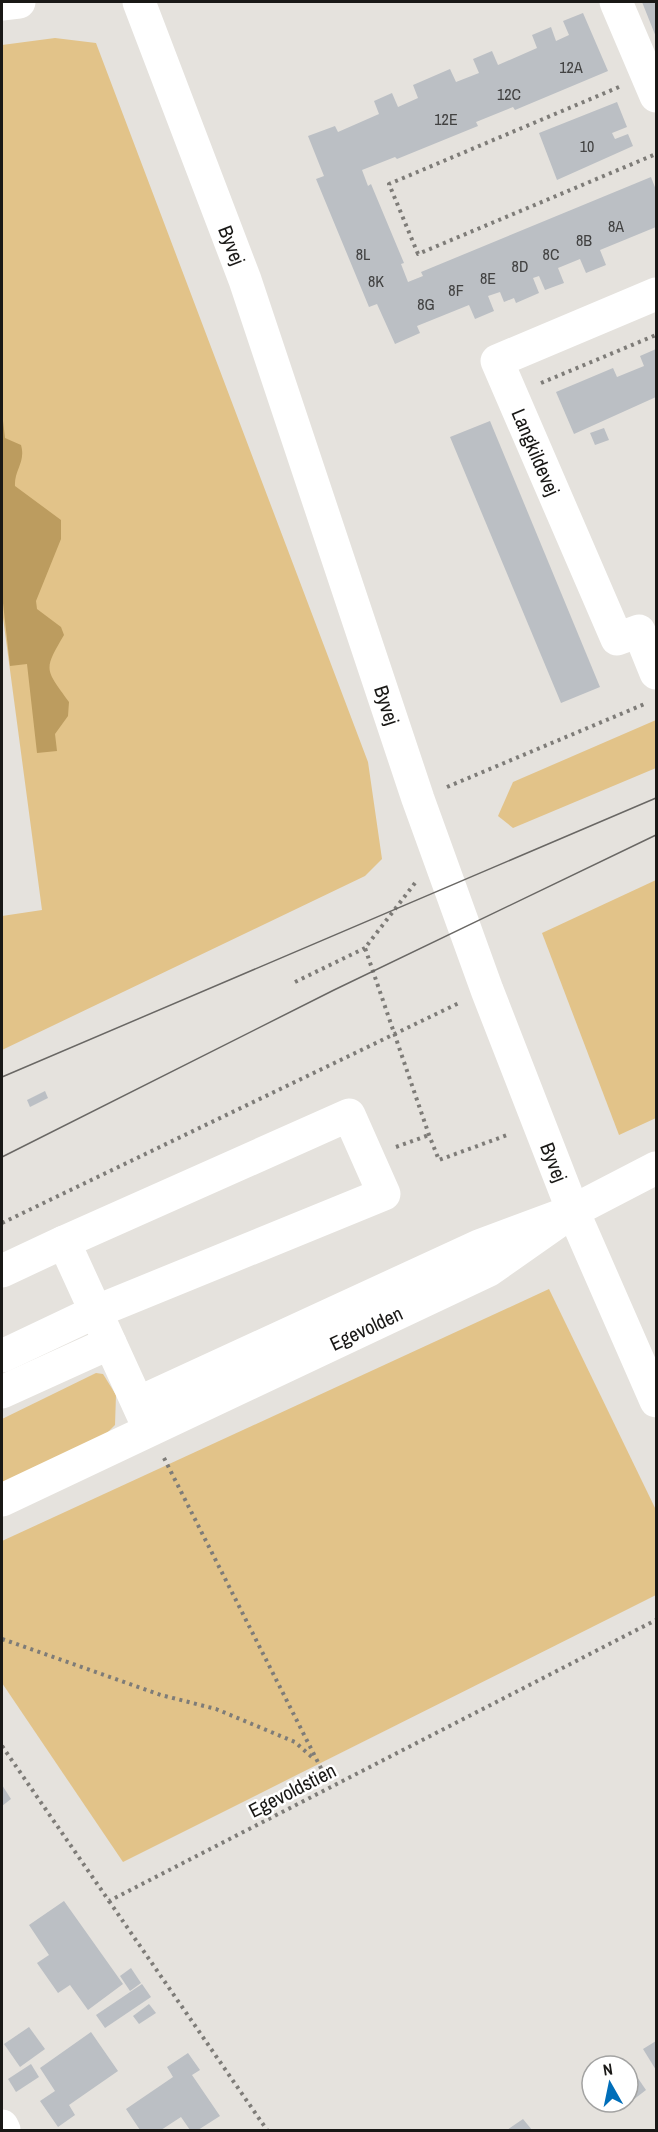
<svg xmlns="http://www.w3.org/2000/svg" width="658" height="2132" font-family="'Archivo Narrow',sans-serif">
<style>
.green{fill:#e2c389}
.water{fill:#bc9c5f}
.building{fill:#bbbfc4}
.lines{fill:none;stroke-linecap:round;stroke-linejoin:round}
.path{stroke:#7e7c78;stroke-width:4;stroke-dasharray:3 4.5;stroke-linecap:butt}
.minor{stroke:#fff;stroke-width:33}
.tram{stroke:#696764;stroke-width:1.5}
.labels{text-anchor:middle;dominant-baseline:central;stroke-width:5;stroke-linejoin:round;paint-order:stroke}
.number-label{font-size:16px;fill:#424242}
.street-label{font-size:20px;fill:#191816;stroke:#fff}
</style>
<rect width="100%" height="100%" fill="#e5e2dd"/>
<g class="green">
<polygon points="55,38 96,43 368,762 382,859 365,876 2,1050 2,916 42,910 2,610 2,45"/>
<polygon points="656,720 656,768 513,828 498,816 513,782"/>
<polygon points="656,880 656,1118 619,1135 542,933"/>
<polygon points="549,1289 656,1510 656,1595 123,1862 2,1683 2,1541"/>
<polygon points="96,1373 103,1374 116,1395 115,1425 98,1442 2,1486 2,1419"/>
</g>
<path class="water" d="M2,412L5,438L21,445C26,462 14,470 15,486L61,520V539L36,601L37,609L61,627L64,635C43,671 45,668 69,702L68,716L55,734L57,751L37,753L27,664L10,666L2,594Z"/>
<g class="building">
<polygon points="642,2 656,2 656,37"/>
<polygon points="583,13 608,71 515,110 513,107 476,122 478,126 397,159 395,157 362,170 368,186 371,184 404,263 401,264 408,282 423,276 421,272 651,177 656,190 656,227 600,250 606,265 586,273 580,259 558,268 564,283 545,290 539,276 533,278 539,293 516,303 514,298 504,302 500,292 488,296 494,311 475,319 469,305 417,326 420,333 395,344 377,304 369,307 316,179 324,176 308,136 335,126 338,132 379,114 374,101 392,93 398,107 418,98 413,85 450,69 456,82 479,73 473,59 492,51 498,65 537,48 532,35 551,27 556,41 569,35 563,21"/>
<polygon points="617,102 627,127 612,133 615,139 628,134 633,146 557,180 539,133"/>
<polygon points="656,349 656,397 574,434 556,392 613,368 617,377 644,366 640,356"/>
<polygon points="490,421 600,687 561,703 450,437"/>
<polygon points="604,428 609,440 595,445 590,433"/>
<polygon points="45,1091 48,1098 30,1107 27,1100"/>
<polygon points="2,1785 11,1799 2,1806"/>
<polygon points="64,1901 123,1984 88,2010 70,1985 58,1993 37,1963 49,1955 29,1925"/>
<polygon points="131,1968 141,1983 130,1991 120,1976"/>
<polygon points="142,1984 151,1997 105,2028 96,2015"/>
<polygon points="149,2004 156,2013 139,2024 133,2016"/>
<polygon points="29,2027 45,2049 20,2067 4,2044"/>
<polygon points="91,2032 118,2071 69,2105 75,2115 58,2127 40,2101 55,2091 40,2068"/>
<polygon points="656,2041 656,2070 643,2049"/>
<polygon points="188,2053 200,2070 192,2075 220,2116 198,2130 190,2130 181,2117 161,2130 140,2130 126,2109 173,2077 167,2067"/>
<polygon points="31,2064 39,2077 16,2092 8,2079"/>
<polygon points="631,2068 646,2090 633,2100 628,2093 628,2070"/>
<polygon points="523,2119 532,2130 507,2130"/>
</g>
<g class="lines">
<g class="path">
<polyline points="619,87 389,184 418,254 656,154"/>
<polyline points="541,383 656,335"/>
<polyline points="447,787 647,703"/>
<polyline points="415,883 365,948 429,1135 439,1160 510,1134"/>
<polyline points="295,982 365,948"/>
<polyline points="396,1147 429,1135"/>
<polyline points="2,1223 459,1003"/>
<polyline points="164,1458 330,1786"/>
<polyline points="2,1639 161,1695 216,1709 295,1742 313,1758"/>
<polyline points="2,1746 109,1901 656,1620"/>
<polyline points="109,1901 267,2130"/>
</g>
<g class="minor">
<polyline points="139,2 245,280 418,799 487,990 573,1211 656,1401"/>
<polyline points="616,2 656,96"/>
<polyline points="2,4 19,2"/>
<polyline points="656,294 497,361 617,639 639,631 656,673"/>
<polyline points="2,1271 64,1242 147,1424"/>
<polyline points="2,1356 95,1312 384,1194 349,1115 64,1242"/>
<polyline points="2,1392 110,1343"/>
<polyline points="138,1403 479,1246 573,1211 656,1168"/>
<polyline points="2,1500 489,1270 573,1211"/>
<polyline points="2,2126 4,2130"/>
</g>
<g class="tram">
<polyline points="2,1077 656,798"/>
<polyline points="2,1157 334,990 656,835"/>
</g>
</g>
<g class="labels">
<g class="number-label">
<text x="571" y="67">12A</text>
<text x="509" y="94">12C</text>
<text x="446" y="119">12E</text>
<text x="587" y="146">10</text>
<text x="616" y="226">8A</text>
<text x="584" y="240">8B</text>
<text x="363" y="254">8L</text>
<text x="551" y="254">8C</text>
<text x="520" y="266">8D</text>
<text x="488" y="278">8E</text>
<text x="376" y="281">8K</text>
<text x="456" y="290">8F</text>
<text x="426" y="304">8G</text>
</g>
<g class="street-label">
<text transform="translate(232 245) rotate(69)">Byvej</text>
<text transform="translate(536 452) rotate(67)">Langkildevej</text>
<text transform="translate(387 705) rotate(72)">Byvej</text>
<text transform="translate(554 1162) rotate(69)">Byvej</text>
<text transform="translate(366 1328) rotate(-25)">Egevolden</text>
<text transform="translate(292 1790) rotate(-27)">Egevoldstien</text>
</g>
</g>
<rect width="658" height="2132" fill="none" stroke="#191816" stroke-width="6"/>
<g transform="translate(610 2084) rotate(351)"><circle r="28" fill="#ffffff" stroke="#a3a3a2" stroke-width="1.5"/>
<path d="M0-4.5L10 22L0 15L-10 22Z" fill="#006eb9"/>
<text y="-9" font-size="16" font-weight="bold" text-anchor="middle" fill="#191816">N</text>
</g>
</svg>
